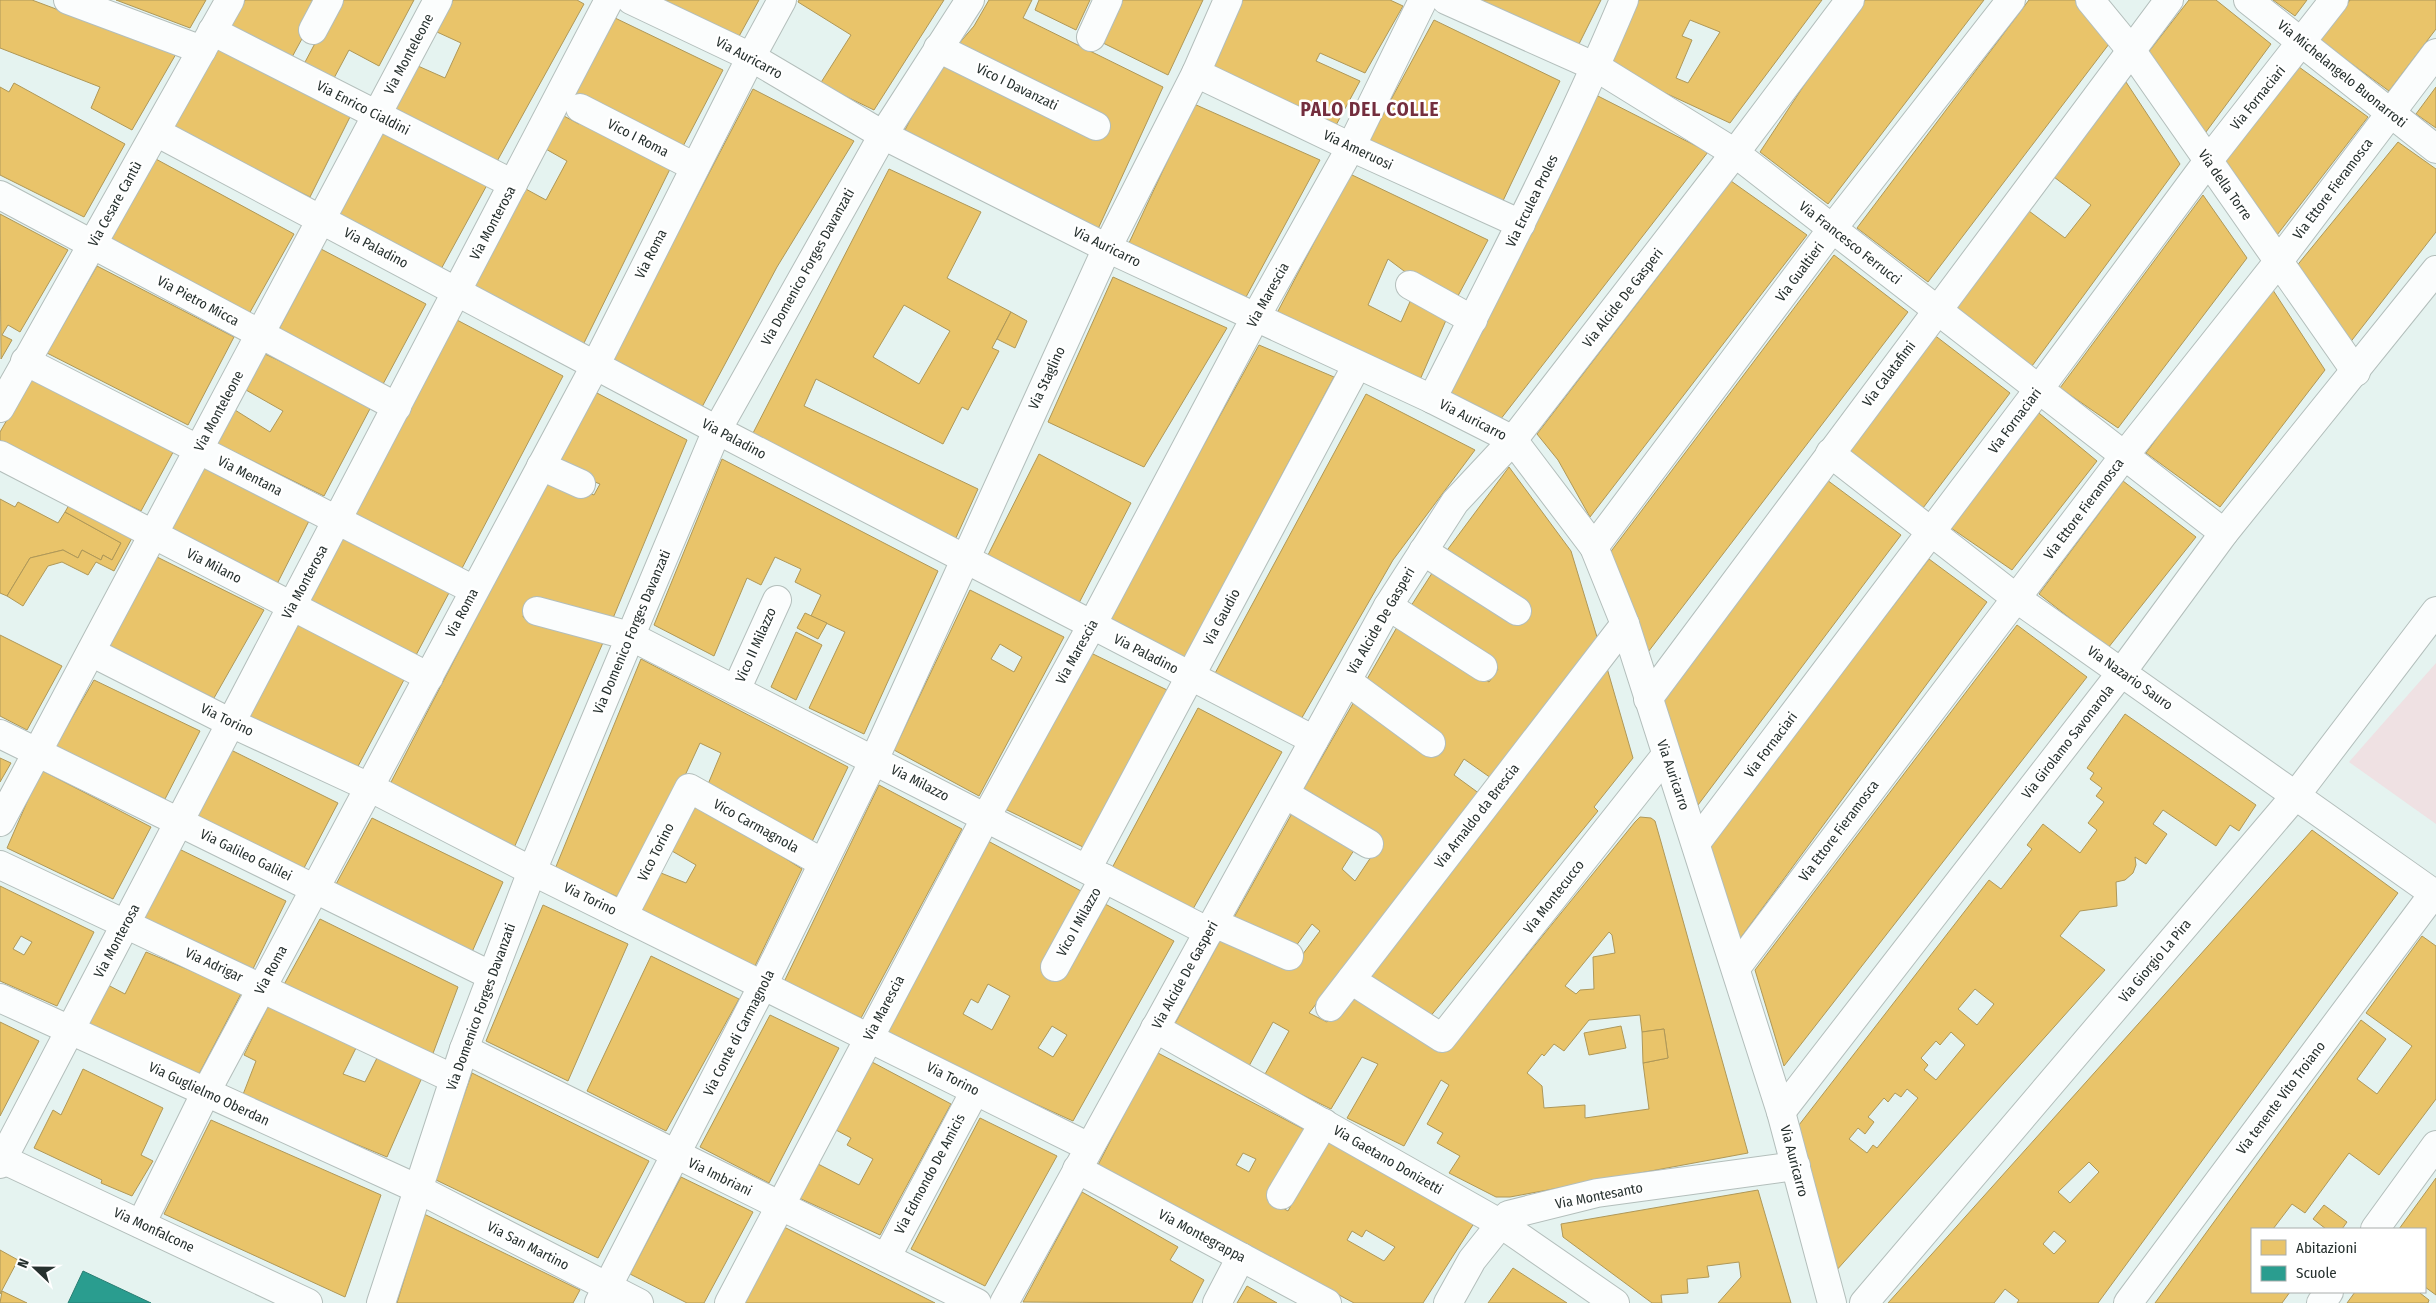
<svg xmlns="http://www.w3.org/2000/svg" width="2436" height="1303" font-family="'Fira Sans Condensed',sans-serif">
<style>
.green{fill:#efe1e3}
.homes{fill:#e9c46a;stroke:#af9858;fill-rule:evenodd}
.schools{fill:#2a9d8f;stroke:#297d72}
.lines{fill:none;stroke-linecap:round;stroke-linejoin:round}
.minor-casing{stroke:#b3bebb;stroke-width:30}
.tertiary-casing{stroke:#b3bebb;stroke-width:30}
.minor{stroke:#fbfdfd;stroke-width:28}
.tertiary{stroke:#fbfdfd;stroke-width:28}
.labels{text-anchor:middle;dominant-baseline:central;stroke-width:5;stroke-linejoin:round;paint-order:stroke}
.street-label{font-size:14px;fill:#27312f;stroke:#fff}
.district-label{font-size:19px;font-weight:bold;letter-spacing:1px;fill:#742e3e;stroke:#fff}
</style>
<rect width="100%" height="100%" fill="#e5f3f0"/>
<polygon class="green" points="2436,663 2436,824 2349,762"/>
<g class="homes">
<polygon points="0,0 32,0 176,54 132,130 91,108 100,87 0,48"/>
<polygon points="116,0 206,0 190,28"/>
<polygon points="245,0 323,0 291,59 231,26"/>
<polygon points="338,0 414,0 379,66 349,50 333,80 304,64"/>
<polygon points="453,0 577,0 584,4 495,165 394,111 418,66 445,78 461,43 437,32"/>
<polygon points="657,0 759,0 737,40"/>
<polygon points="799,0 944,0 874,110 820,84 851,35 798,2"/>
<polygon points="989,0 1032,0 1023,18 1163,87 1098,229 902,136 917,106 956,47 974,26"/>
<polygon points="1039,0 1090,0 1076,30 1035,10"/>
<polygon points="1118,0 1203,0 1168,75 1099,41"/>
<polygon points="1242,0 1390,0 1403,6 1365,73 1320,53 1316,61 1360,81 1335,127 1209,71"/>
<polygon points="1473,0 1601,0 1577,48"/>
<path d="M1638,0H1822L1730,123L1607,66ZM1690,20L1720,32L1688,83L1676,78L1692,40L1682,36Z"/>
<polygon points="1865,0 1984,0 1828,204 1760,152 1824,55"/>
<polygon points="2029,0 2076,0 2109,44 1928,282 1857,228"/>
<polygon points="2189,0 2216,0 2271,44 2203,136 2147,54"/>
<polygon points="2273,0 2307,0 2295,16"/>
<polygon points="2350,0 2436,0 2436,29 2389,91 2319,40"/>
<polygon points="613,17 723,70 680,152 575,94"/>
<polygon points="1434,20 1560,81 1501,205 1367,144"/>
<polygon points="220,43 352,113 310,197 170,128"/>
<polygon points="2299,67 2368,117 2277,235 2220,167"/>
<polygon points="2126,82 2180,164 2032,366 1956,307 2029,211 2065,238 2091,205 2054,177"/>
<polygon points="14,83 125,144 84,217 0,175 0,87 9,92"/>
<polygon points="2436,87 2436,128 2416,114"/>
<polygon points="753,89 854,141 777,267 702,407 612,359"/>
<polygon points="1592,93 1708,152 1500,420 1449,395"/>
<polygon points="1194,104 1320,160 1246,297 1129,243"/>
<polygon points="562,115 579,124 582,118 673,163 582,347 470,287 524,188 546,200 567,161 544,148"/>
<polygon points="385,128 487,185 440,271 337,218"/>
<polygon points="2398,142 2436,169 2436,232 2349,344 2295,268"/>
<polygon points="154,158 294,234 249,314 108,243"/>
<path d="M889,169L981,212L947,278L1011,312L992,348L999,351L968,410L962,407L943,444L816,379L804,406L978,489L955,540L752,435ZM904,305L950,331L919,384L873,357Z"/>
<polygon points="1350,174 1488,240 1452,307 1388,259 1368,305 1401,322 1413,295 1447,318 1419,382 1277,313"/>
<polygon points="1731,181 1807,235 1590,517 1558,460 1537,434"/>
<polygon points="2203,195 2247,258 2118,428 2060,388"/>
<polygon points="0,214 68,250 20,332 8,325 2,335 12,340 1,359"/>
<polygon points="321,249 426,304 382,386 278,331"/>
<polygon points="1834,255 1908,312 1645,656 1609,554"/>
<polygon points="97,266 234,337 188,425 47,353"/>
<polygon points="1113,277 1227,328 1144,467 1048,422"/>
<polygon points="2269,284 2325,370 2220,507 2146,453"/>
<polygon points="1011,312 1027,321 1015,348 997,339"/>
<polygon points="457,320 563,376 460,572 351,517"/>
<polygon points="1933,334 2010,393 1923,508 1846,449"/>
<polygon points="1259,345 1334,377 1184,659 1107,620"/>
<polygon points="265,354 372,405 324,496 216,443 235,410 270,432 283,411 246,390"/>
<polygon points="34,373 177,445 141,511 0,443 0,432"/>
<polygon points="595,392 687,440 611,623 528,601 523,617 605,638 514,848 389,786 549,477 594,495 600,484 557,467"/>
<polygon points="1366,394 1475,450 1393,560 1300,721 1213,677"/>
<polygon points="2034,409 2097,461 2012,570 1951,528"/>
<polygon points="1039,454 1131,503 1079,603 988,555"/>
<polygon points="722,459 938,571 864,734 809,708 845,632 811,616 821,595 795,582 801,569 775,557 761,585 747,578 714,656 654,625"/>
<polygon points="206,463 311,517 277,584 169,529"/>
<path d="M1509,467L1571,551L1597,637L1571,677L1491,778L1464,759L1454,775L1480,794L1309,1013L1327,1022L1354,990L1449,1051L1635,822L1640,817L1651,818L1655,821L1661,842L1748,1153L1510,1197H1496L1449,1173L1460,1156L1437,1143L1443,1133L1427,1124L1449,1085L1441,1080L1404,1146L1347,1118L1378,1064L1362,1057L1331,1109L1264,1076L1289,1031L1273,1022L1249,1066L1172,1029L1224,933L1294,966L1320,931L1312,924L1293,950L1232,921L1295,808L1356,847L1342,869L1355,881L1381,842L1303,790L1400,622L1489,682L1498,669L1409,609L1445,553ZM1609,932L1612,935L1615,953L1593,957L1594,989L1580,990L1576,994L1565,986ZM1640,1015L1642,1032L1664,1029L1668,1058L1643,1063L1649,1109L1585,1118V1105L1544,1108L1542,1086L1527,1073L1542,1054L1544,1056L1554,1044L1564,1051L1589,1020Z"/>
<polygon points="1827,480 1901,535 1692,813 1657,703"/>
<polygon points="2123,481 2196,537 2108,648 2039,594"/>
<polygon points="0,499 15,507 18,502 58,523 65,512 121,543 112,560 103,555 101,560 82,550 78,558 63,550 30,558 7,596 0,593"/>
<polygon points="69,505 132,538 114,571 96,562 88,575 62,562 48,566 23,606 7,596 30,558 63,550 78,558 82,550 101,560 103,555 112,560 121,543 65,512"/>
<polygon points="342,535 450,591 415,657 306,602"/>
<polygon points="155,556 264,610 214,698 105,648"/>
<polygon points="1929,559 1987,602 1739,940 1710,845"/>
<path d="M970,590L1064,637L979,796L894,750ZM1000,644L1022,657L1014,672L991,659Z"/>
<polygon points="805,613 827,623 818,639 797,628"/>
<polygon points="297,620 406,676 356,770 245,718"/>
<polygon points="2017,625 2087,677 1784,1066 1755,970"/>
<polygon points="796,632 822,645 796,700 771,687"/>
<polygon points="0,635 62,666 27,730 0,716"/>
<polygon points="1091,653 1167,690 1083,847 1005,809"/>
<polygon points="641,659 848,767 808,850 706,789 721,753 700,743 627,901 555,869"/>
<polygon points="1607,668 1633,758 1594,807 1598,811 1429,1018 1363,977"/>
<polygon points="94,680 200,731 165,799 55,747"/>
<polygon points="1198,708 1282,752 1193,909 1112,868"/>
<path d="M2125,714L2256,805L2239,831L2230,825L2216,846L2163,810L2153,824L2167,834L2146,864L2135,857L2136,865L2133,873L2125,880L2116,882L2117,906L2080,911L2060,936L2105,970L1835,1272L1792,1134L1989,880L2001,889L2032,849L2027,845L2043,824L2080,853L2097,830L2088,823L2104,802L2096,796L2102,788L2090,779L2094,773L2087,768ZM1975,989L1994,1004L1977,1025L1958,1009ZM1951,1032L1965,1045L1936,1080L1924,1070L1928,1065L1921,1058L1936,1041L1940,1045ZM1907,1089L1918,1098L1877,1148L1873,1145L1867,1153L1849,1139L1858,1128L1865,1134L1874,1122L1868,1117L1884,1098L1888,1102L1895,1093L1901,1097Z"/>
<polygon points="229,749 338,803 304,868 190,818"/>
<polygon points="0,758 11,763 0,782"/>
<polygon points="41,770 151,827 113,899 7,848"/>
<polygon points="879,785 962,829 861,1018 784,982"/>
<polygon points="696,802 802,869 755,966 640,912 661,873 686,883 696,865 672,851"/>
<polygon points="372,818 503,882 472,952 335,886"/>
<path d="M2312,830L2398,893L2098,1303H2017L2019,1300L2005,1289L1994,1303H1888ZM2089,1162L2099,1172L2070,1203L2058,1192ZM2054,1231L2066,1241L2054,1254L2043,1244Z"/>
<path d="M988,841L1174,941L1073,1121L885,1036ZM988,984L1010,996L992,1030L963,1014L971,999L978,1003ZM1052,1026L1067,1035L1053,1057L1038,1048Z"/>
<polygon points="177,848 286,901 250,975 139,925"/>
<path d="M0,886L94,932L57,1006L0,981ZM21,936L32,942L24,955L13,949Z"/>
<polygon points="543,905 628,944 568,1081 486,1041"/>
<polygon points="320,919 458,987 432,1056 281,990"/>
<polygon points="2422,936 2436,946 2436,1099 2379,1175 2349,1153 2305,1213 2292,1204 2273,1229 2252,1229 2252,1292 2290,1292 2282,1303 2155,1303 2361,1020 2386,1039 2357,1079 2377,1094 2412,1046 2366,1013"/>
<polygon points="146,952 242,992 199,1074 86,1024 106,984 125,994"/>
<polygon points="651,956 739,999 666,1131 587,1091"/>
<polygon points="269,1004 359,1042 343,1074 365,1082 379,1054 424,1073 387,1157 242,1097 256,1061 244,1055"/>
<polygon points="770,1015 839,1048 769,1183 700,1147"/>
<polygon points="0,1022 39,1041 0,1116"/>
<polygon points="1621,1026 1626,1048 1589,1055 1584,1033"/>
<polygon points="1664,1029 1668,1058 1643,1063 1642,1032"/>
<path d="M1156,1052L1309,1132L1270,1201L1288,1211L1326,1141L1478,1217L1423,1303H1354L1098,1165ZM1243,1153L1256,1159L1249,1172L1236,1165ZM1366,1230L1395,1247L1384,1261L1347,1240L1352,1231L1362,1237Z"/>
<polygon points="872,1062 951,1104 880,1235 799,1198 818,1164 859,1185 873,1159 847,1145 851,1138 836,1130"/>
<polygon points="83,1069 163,1108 141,1155 153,1161 132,1196 101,1183 102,1180 34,1148 53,1110 61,1115"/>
<polygon points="472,1073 649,1161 598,1258 434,1179"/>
<polygon points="980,1118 1057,1156 985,1286 911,1249"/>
<polygon points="211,1120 381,1195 345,1297 164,1214"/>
<polygon points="681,1177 753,1212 704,1303 687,1303 630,1274"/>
<polygon points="2436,1178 2436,1295 2425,1287 2425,1229 2399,1229"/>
<polygon points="1758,1190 1791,1303 1718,1303 1741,1277 1739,1262 1707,1266 1709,1277 1687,1279 1688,1293 1661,1295 1662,1303 1652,1303 1563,1237 1561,1224"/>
<polygon points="1082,1192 1178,1247 1170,1260 1204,1280 1192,1303 1023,1302"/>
<polygon points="2324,1205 2347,1222 2342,1229 2326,1229 2313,1219"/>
<polygon points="424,1214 580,1290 573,1303 397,1303"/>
<polygon points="782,1226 786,1228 935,1303 743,1303"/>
<polygon points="0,1250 18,1260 0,1294"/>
<polygon points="1513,1268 1567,1303 1488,1303"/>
<polygon points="1247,1286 1277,1303 1237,1303"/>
<polygon points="2,1291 27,1303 0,1303"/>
<polygon points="2355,1292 2421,1292 2420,1293 2429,1300 2428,1303 2347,1303"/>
</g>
<polygon class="schools" points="83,1271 151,1303 68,1303"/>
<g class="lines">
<g class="minor-casing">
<g id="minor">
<polyline points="68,0 202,50"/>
<polyline points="631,0 751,57 883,135 1107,248 1432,399 1513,440 1594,547 1625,624 1781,1112 1832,1303"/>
<polyline points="1446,0 1596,67 1735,153 2224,533"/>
<polyline points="2090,0 2131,50 2356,372"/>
<polyline points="2248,0 2436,149"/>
<polyline points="313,30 329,0"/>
<polyline points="212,31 513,184"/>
<polyline points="1091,37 1108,0"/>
<polyline points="938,48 1096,126"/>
<polyline points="1196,73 1351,147 1521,224"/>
<polyline points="580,108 695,167"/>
<polyline points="156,132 717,430 1314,740"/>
<polyline points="0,195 397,407"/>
<polyline points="1410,285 1473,320"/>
<polyline points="25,361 474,590"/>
<path d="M1432,399C1499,267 1567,136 1624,0"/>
<polyline points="0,408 230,0"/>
<polyline points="1830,453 2016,598 2436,895"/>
<polyline points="0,455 429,677"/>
<polyline points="541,466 581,484"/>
<polyline points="1594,547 1832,229 2011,0"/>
<polyline points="1423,551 1517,611"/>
<polyline points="1388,606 1483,667"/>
<polyline points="537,611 630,636 1209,932"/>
<polyline points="91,652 231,723 369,787 532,871 1089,1147"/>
<polyline points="1347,681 1431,743"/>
<polyline points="736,690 777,600"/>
<polyline points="1648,699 2169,0"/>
<polyline points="0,734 492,976"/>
<polyline points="1285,794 1369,844"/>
<polyline points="0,822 438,0"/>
<polyline points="1696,843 2039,389 2208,161 2334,0"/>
<polyline points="0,865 454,1079"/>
<polyline points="1087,869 1357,365"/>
<polyline points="623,916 689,788 823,863"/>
<polyline points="1214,923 1289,956"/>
<polyline points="1055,967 1104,878"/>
<polyline points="1736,968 2124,456 2278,262 2436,53"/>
<polyline points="1351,980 1442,1038 1666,755"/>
<polyline points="0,998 418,1189 639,1303"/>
<polyline points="1330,1007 1625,624"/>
<polyline points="1155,1028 1501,1224 1615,1303"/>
<polyline points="464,1049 977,1303"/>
<polyline points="1781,1112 2121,673 2224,533 2436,270"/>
<polyline points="0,1158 308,1303"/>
<polyline points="0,1164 609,0"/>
<polyline points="1077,1169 1327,1303"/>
<polyline points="1281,1195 1324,1123"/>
<polyline points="141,1224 206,1092 595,366 751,57 782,0"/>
<polyline points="2375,1229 2436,1145"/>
<polyline points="886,1258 975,1091"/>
<polyline points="381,1303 464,1049 532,871 717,430 883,135 970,0"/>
<polyline points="599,1303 763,985 874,760 1107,248 1196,73 1228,0"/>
<polyline points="729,1303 986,817 1092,625 1255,318 1351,147 1423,0"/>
<polyline points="1217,1303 1241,1257"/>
<polyline points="1448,1303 1472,1260 1508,1215 1597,1193 1796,1166"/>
<polyline points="2128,1303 2434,893"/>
<polyline points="2321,1303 2329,1292"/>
</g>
</g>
<g class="tertiary-casing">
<g id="tertiary">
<polyline points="1004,1303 1388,606 1455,502 1513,440 1735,153 1850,0"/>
<polyline points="1864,1303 2296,795 2436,611"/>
</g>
</g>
<use href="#minor" class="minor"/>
<use href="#tertiary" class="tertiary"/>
</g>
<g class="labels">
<g class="street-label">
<text transform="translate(409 54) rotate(-62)">Via Monteleone</text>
<text transform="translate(749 58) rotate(28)">Via Auricarro</text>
<text transform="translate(2342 74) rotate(39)">Via Michelangelo Buonarroti</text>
<text transform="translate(1017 87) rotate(26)">Vico I Davanzati</text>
<text transform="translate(2258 98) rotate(-51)">Via Fornaciari</text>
<text transform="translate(363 108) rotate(27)">Via Enrico Cialdini</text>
<text transform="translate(638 138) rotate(27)">Vico I Roma</text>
<text transform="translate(1358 150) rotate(25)">Via Ameruosi</text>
<text transform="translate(2225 185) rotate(55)">Via della Torre</text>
<text transform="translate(2333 189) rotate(-53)">Via Ettore Fieramosca</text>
<text transform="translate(1532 201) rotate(-64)">Via Erculea Proles</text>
<text transform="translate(115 204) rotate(-61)">Via Cesare Cantù</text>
<text transform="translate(493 223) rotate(-62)">Via Monterosa</text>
<text transform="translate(1850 243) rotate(38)">Via Francesco Ferrucci</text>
<text transform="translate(1107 247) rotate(26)">Via Auricarro</text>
<text transform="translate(376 248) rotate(28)">Via Paladino</text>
<text transform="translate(651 254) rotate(-63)">Via Roma</text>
<text transform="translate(808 267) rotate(-61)">Via Domenico Forges Davanzati</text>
<text transform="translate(1800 272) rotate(-53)">Via Gualtieri</text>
<text transform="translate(1268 295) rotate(-61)">Via Marescia</text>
<text transform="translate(1623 298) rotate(-52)">Via Alcide De Gasperi</text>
<text transform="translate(198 301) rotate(28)">Via Pietro Micca</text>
<text transform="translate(1889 374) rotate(-53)">Via Calatafimi</text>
<text transform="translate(1047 378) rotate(-65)">Via Staglino</text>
<text transform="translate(219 411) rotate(-62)">Via Monteleone</text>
<text transform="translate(1473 420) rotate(27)">Via Auricarro</text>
<text transform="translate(2015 421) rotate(-53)">Via Fornaciari</text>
<text transform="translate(734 439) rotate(28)">Via Paladino</text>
<text transform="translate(250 476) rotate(27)">Via Mentana</text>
<text transform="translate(2084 509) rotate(-53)">Via Ettore Fieramosca</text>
<text transform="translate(214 566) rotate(27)">Via Milano</text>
<text transform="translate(305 582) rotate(-62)">Via Monterosa</text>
<text transform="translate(462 613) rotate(-62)">Via Roma</text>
<text transform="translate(1222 617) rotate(-62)">Via Gaudio</text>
<text transform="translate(1381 621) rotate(-60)">Via Alcide De Gasperi</text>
<text transform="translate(632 632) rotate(-67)">Via Domenico Forges Davanzati</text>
<text transform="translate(756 645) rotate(-66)">Vico II Milazzo</text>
<text transform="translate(1077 652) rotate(-61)">Via Marescia</text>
<text transform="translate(1146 654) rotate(27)">Via Paladino</text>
<text transform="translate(2130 678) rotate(35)">Via Nazario Sauro</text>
<text transform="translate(227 720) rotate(26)">Via Torino</text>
<text transform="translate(2068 742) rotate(-52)">Via Girolamo Savonarola</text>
<text transform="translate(1771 745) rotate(-53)">Via Fornaciari</text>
<text transform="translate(1673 775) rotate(71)">Via Auricarro</text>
<text transform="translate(920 783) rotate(27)">Via Milazzo</text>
<text transform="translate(1477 816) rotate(-52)">Via Arnaldo da Brescia</text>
<text transform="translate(756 826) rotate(29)">Vico Carmagnola</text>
<text transform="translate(1839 831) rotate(-53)">Via Ettore Fieramosca</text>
<text transform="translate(656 852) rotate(-63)">Vico Torino</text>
<text transform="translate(246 855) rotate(26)">Via Galileo Galilei</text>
<text transform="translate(1554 897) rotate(-52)">Via Montecucco</text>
<text transform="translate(590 899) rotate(26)">Via Torino</text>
<text transform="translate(1079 922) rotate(-61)">Vico I Milazzo</text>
<text transform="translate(117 941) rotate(-62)">Via Monterosa</text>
<text transform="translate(2155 961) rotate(-50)">Via Giorgio La Pira</text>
<text transform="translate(214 965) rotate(25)">Via Adrigar</text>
<text transform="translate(271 970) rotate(-62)">Via Roma</text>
<text transform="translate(1185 975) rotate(-61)">Via Alcide De Gasperi</text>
<text transform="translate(481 1007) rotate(-70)">Via Domenico Forges Davanzati</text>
<text transform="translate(884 1008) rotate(-62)">Via Marescia</text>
<text transform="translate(739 1033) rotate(-63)">Via Conte di Carmagnola</text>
<text transform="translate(953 1079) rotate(27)">Via Torino</text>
<text transform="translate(209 1094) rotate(25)">Via Guglielmo Oberdan</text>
<text transform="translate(2281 1098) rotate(-53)">Via tenente Vito Troiano</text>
<text transform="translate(1388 1160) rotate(30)">Via Gaetano Donizetti</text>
<text transform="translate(1794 1161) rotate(75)">Via Auricarro</text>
<text transform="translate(930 1174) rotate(-62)">Via Edmondo De Amicis</text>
<text transform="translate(720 1177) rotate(26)">Via Imbriani</text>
<text transform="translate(1599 1196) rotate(-11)">Via Montesanto</text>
<text transform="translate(154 1230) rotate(25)">Via Monfalcone</text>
<text transform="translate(1202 1236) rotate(28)">Via Montegrappa</text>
<text transform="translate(528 1246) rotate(27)">Via San Martino</text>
</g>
<g class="district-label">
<text x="1370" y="109">PALO DEL COLLE</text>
</g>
</g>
<rect x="2251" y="1228" width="175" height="65" fill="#ffffff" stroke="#a9adac"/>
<rect x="2261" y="1240" width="25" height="15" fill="#e9c46a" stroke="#a9adac"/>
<text x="2296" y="1253" font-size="15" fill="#27312f">Abitazioni</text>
<rect x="2261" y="1266" width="25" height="15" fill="#2a9d8f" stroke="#a9adac"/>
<text x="2296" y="1278" font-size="15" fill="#27312f">Scuole</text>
<g transform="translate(35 1268) rotate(292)" stroke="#ffffff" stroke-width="4" paint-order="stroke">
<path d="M0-4L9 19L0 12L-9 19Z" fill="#27312f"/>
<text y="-8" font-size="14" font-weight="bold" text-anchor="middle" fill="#27312f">N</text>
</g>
</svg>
